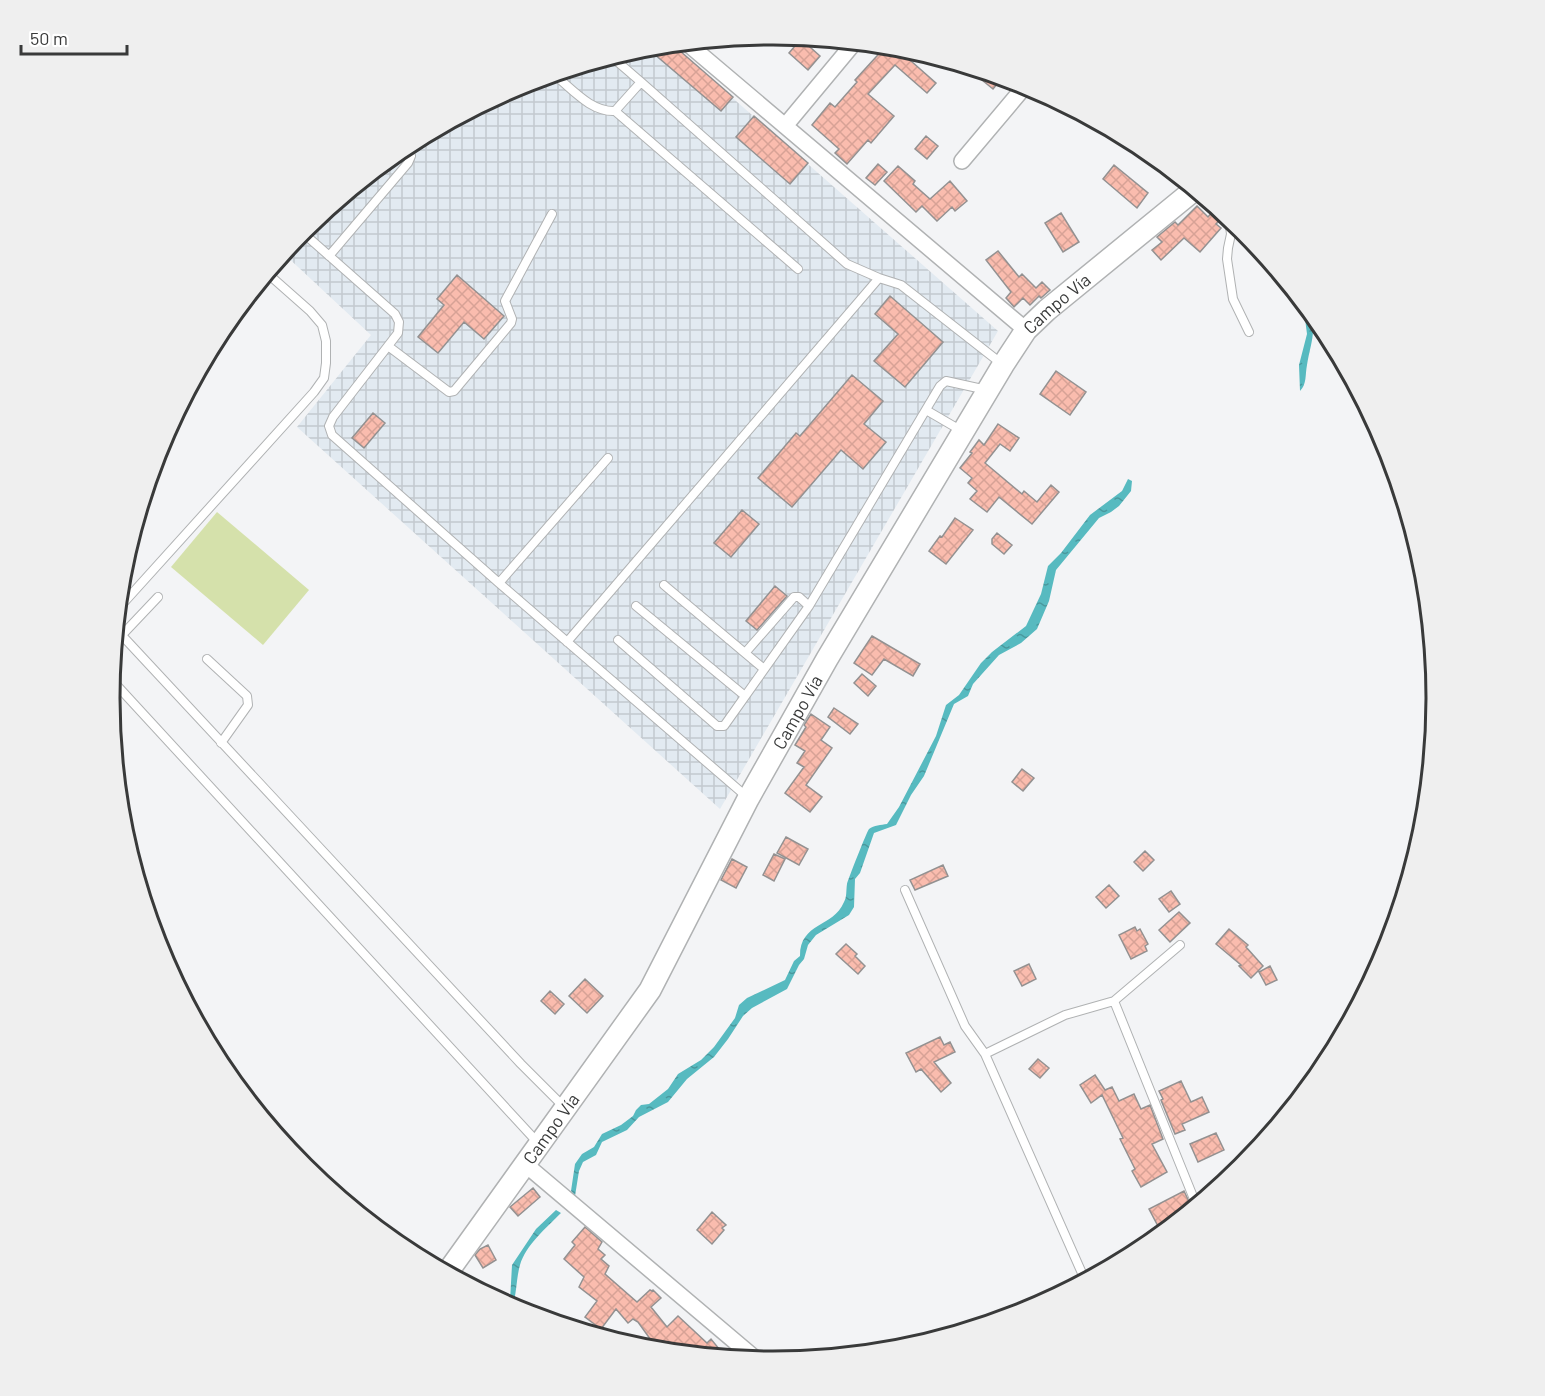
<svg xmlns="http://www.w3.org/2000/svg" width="1545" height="1396" viewBox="0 0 1545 1396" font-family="Barlow,sans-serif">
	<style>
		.industrial { fill: url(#industrial-grid) }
		.pitch { fill: #d5e1ab }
		.water { fill: url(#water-ripples) }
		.building { fill: url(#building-cross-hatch); stroke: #939191; stroke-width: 1.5 }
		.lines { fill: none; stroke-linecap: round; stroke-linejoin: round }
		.lane-casing { stroke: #b0b2b3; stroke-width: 10 }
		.street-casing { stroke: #b0b2b3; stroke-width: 18 }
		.secondary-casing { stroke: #b0b2b3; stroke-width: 24 }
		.lane { stroke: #fff; stroke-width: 8 }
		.street { stroke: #fff; stroke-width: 15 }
		.secondary { stroke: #fff; stroke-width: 21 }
		.labels { text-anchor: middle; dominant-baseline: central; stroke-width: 4.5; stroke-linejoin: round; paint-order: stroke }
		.street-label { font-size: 18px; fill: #393a3a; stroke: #fff }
		.rim { fill: none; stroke: #393a3a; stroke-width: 3 }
	</style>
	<defs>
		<pattern id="industrial-grid" width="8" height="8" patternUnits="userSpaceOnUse" patternTransform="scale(1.5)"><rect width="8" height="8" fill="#e2eaf1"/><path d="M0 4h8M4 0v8" fill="none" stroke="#c3c9cf"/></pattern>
		<pattern id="water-ripples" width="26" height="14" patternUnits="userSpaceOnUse" patternTransform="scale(1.5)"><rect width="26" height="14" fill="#57bac0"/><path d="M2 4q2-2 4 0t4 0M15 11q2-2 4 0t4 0" fill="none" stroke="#49989d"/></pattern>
		<pattern id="building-cross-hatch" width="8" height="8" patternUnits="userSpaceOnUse" patternTransform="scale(1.5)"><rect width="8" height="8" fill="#fabcae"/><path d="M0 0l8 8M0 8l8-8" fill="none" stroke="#d7a296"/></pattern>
	</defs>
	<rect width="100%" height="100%" fill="#f3f4f6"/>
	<path class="industrial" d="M671,44L998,331L720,809L297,427L371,335L283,253L304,229L404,146L519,85L643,47Z"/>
	<path class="pitch" d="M217,512L309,590L263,645L171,567Z"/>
	<path class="water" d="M1305,306C1320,325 1310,344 1307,365C1305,375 1307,384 1300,391L1299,365L1307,334L1304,311Z
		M1128,479L1132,481L1131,491L1119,506L1111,512L1099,518L1056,570L1049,601L1037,629L1021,643L999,655L973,684L968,696L954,704L924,776L911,795L896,825L874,833L860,873L855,879L854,907L849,915L816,935L808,945L804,959L799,965L787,989L752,1008L743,1016L728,1039L714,1057L687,1079L668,1102L639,1117L627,1130L602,1142L596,1155L583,1162L579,1171L575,1196L571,1191L575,1164L582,1154L594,1147L602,1134L621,1125L633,1116L636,1110L641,1105L649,1104L668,1089L678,1074L701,1060L714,1047L735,1018L739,1005L747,998L785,980L794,961L800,956C800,922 833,928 844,902C847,897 846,890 847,884C848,880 867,831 869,829C874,825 881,825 887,824L899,807L936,736L946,705L959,695L981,663L992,652L1026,626L1041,594L1048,566L1061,553L1090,515L1122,491Z
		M556,1210L561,1213C546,1228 526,1245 520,1265C516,1279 517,1294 512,1308L508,1305L510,1301L512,1265L536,1229Z"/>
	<path class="building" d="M801,39L820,56L808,70L789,53Z
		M672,44L733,97L721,111L646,47Z
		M886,46L895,47L936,83L927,93L895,65L868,94L894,116L871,143L868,140L847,164L835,153L839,149L812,125L830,103L835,107L857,82L855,80Z
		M966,67L994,75L1002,78L993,89Z
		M754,116L808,163L790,184L736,137Z
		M926,136L938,146L927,159L915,149Z
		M878,164L887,172L875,185L866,178Z
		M1114,165L1148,193L1137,208L1103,179Z
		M898,166L915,181L913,184L930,199L950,181L967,201L955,211L952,207L937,221L922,206L916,212L884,181Z
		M1197,206L1208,217L1213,211L1221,219L1216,224L1221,228L1200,252L1184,238L1161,260L1152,250L1162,242L1157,237L1175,222L1178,225Z
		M1061,213L1079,242L1063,252L1045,223Z
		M998,251L1019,277L1022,274L1036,288L1042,282L1050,290L1041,298L1039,296L1030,305L1023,298L1014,307L1006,298L1011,292L986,260Z
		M457,275L504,316L484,339L464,322L438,353L418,337L444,305L437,299Z
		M890,296L943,342L905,387L874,361L898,334L875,314Z
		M1056,371L1086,392L1070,415L1040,394Z
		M852,375L883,401L864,424L886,442L863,469L841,450L792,507L758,478L796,433L800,436Z
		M373,413L385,423L364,448L352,438Z
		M998,424L1019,438L1010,451L1000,444L985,463L1022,494L1024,491L1037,502L1051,485L1059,492L1032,524L999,497L987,512L970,499L977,491L968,483L972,478L960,468L972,453L970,452L979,440L984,445Z
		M742,510L759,524L731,557L714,543Z
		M955,518L973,530L946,564L929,551L940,536L942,537Z
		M997,533L1012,545L1004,554L992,544V539Z
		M775,586L787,596L757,630L746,621Z
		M872,636L920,664L913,676L884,659L872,675L854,663Z
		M862,674L876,686L868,696L854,683Z
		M834,708L858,724L850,734L828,717Z
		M811,714L830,727L821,740L832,748L806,785L822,797L810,812L785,793L804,767L797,763L805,751L795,745L806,727L804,725Z
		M1022,769L1034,778L1023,791L1012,782Z
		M786,837L808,849L799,865L777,853Z
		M1145,851L1154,860L1143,871L1134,862Z
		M774,854L785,859L774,881L763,875Z
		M732,859L747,867L736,888L721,880Z
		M943,865L948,876L915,890L910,880Z
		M1109,885L1119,896L1106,908L1096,897Z
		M1171,891L1180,904L1169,912L1159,899Z
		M1179,912L1190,923L1170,942L1159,930Z
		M1135,927L1137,931L1140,929L1148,944L1145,946L1147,951L1131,959L1119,935Z
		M1229,929L1248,945L1246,947L1263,966L1251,978L1239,966L1241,965L1216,944Z
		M846,944L857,954L855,956L865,966L858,974L836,954Z
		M1029,964L1036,979L1022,986L1014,971Z
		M1270,966L1277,980L1266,985L1259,972Z
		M585,979L603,996L587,1013L569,996Z
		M550,991L564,1004L555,1014L541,1001Z
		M940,1037L944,1045L950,1042L955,1052L934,1062L951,1083L941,1092L921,1069L916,1072L906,1053Z
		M1038,1059L1049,1068L1040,1078L1029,1069Z
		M1095,1075L1105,1090L1112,1087L1119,1101L1134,1094L1141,1109L1150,1105L1163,1139L1152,1144L1167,1172L1141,1187L1132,1171L1135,1169L1120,1139L1123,1138L1102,1095L1091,1103L1080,1085Z
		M1181,1081L1191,1102L1202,1097L1209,1112L1182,1124L1185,1130L1175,1134L1161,1100L1163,1099L1159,1091Z
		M1216,1133L1224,1150L1198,1162L1190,1144Z
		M533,1188L540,1197L518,1216L510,1207Z
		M1184,1191L1192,1208L1182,1216L1159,1228L1149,1209Z
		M712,1212L726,1225L722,1228L724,1230L712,1244L697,1230Z
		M585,1227L602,1242L598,1249L605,1255L601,1259L609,1266L605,1274L637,1302L650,1290L652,1291L653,1290L661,1298L651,1307L667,1327L678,1316L707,1343L711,1339L720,1350L717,1352L721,1356L658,1350L638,1322L633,1319L628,1323L616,1309L601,1329L585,1317L597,1301L579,1287L584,1277L564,1259L575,1245L572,1242Z
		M488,1245L496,1260L483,1268L475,1255L480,1249Z"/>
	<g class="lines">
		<g class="lane-casing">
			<path id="lane" d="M612,57L641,82
				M557,77C575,92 592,112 615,111
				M1229,219L1231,234L1228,248L1227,259L1233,299L1249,332
				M301,231L395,314L399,322L398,333L333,417L329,426L332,435L499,583L747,797
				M329,256L408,163L411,156L403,147
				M798,269L615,111L641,82L847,264L879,278L901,285L1002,364
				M388,346L449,392L454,391L511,323L512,319L505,301L552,214
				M926,410L962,431
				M499,583L608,458
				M664,585L764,669
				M636,606L745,696
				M118,609L314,392L324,378L326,363V341L322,325L310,311L267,273
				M116,629L521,1064L564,1107
				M122,635L158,597
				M618,640L717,726H724L809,606L940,386L946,381L987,390
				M567,642L879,278
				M745,653L794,597H799L809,606
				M207,659L247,696L248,705L221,743
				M111,679L539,1144
				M905,890L965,1026L985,1054L1085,1280
				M1114,1001L1196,1204
				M985,1054L1065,1015L1114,1001L1180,945"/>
		</g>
		<g class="street-casing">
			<path id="street" d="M687,43L1026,330
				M785,126L854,43
				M962,161L1026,85
				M525,1164L757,1360"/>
		</g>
		<g class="secondary-casing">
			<g id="secondary">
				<path id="s1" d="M447,1273L650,990L748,799L827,659L1003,365L1026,330L1047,310L1194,190"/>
			</g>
		</g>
		<use href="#lane" class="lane"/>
		<use href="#street" class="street"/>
		<use href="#secondary" class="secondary"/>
	</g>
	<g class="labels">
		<g class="street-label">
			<text stroke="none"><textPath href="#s1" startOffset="1149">Campo Vía</textPath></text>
			<text stroke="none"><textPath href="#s1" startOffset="663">Campo Vía</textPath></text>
			<text stroke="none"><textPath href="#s1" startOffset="178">Campo Vía</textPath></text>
		</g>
	</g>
	<path d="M0 0H1545V1396H0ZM120 698a653 653 0 1 1 1306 0a653 653 0 1 1-1306 0Z" fill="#efefef" fill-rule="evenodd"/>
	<path class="rim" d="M120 698a653 653 0 1 1 1306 0a653 653 0 1 1-1306 0Z"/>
	<path d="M21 45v9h106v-9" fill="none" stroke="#393a3a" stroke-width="3"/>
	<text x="30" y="45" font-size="18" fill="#393a3a" stroke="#ffffff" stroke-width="4.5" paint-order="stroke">50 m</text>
</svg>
